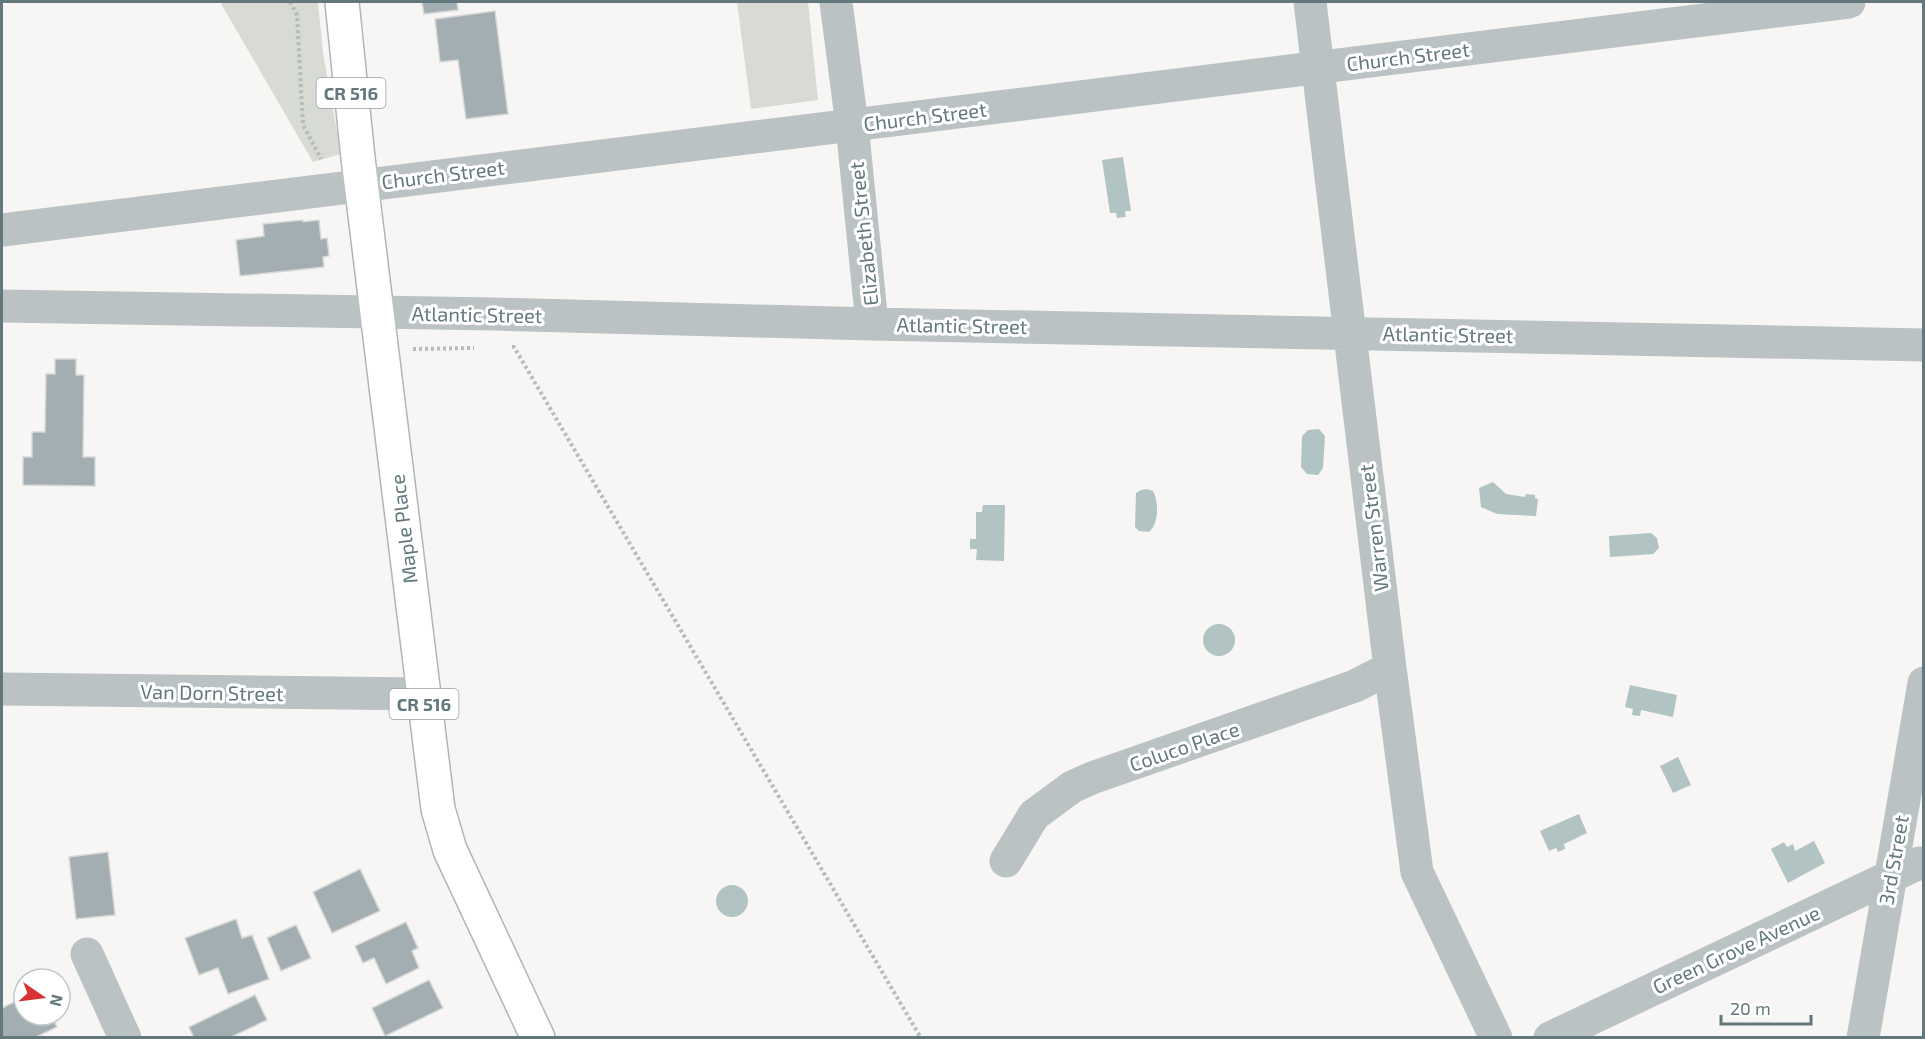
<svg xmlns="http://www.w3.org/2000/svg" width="1925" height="1039" viewBox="0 0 1925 1039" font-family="'Exo 2',sans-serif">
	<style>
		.green { fill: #d8dbd3 }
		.water { fill: #b2c3c3 }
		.building { fill: #a2aeb1; stroke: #d8d8d6; stroke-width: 1.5 }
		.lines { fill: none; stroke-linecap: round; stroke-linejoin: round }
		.major-casing { stroke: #afb6b8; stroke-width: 36 }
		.path { stroke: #b6bbbc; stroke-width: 4; stroke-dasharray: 3 3; stroke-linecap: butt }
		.minor { stroke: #bbc2c3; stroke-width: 33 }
		.major { stroke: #fff; stroke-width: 33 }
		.labels { text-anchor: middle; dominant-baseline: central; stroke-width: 6; stroke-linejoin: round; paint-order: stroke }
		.shield { fill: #fff; stroke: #92a0a4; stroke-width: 1.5 }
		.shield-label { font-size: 18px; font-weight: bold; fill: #63787d }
		.street-label { font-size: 20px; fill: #63787d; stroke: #fff }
	</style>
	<rect width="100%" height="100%" fill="#f7f6f4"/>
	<path class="green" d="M220,2H318L323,53L341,154L313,162Z
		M737,2H808L818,100L751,109Z"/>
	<path class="water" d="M1123,157L1131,211H1125L1126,217L1117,218L1116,213H1110L1102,160Z
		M1319,429L1325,436L1323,468L1318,475L1307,474L1301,467L1302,436L1308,430Z
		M1493,482L1506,494L1525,497L1526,494L1535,495V498L1538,499L1536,516L1497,514L1481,507L1479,488Z
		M1147,489L1153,491C1159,502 1159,524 1149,532L1139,531L1135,527L1136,493L1141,490Z
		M983,505H1005L1004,561L976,560L977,549H970V539H976V512H982Z
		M1651,533L1657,538L1659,548L1653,554L1610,557L1609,536Z
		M1203 640a16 16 0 1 1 32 0a16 16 0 1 1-32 0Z
		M1630,685L1677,695L1673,717L1641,710L1640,716L1632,715L1633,709L1625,707Z
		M1678,757L1691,785L1673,793L1660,766Z
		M1579,814L1587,833L1564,844L1565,849L1558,852L1556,848L1549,851L1540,831Z
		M1814,841L1825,863L1788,883L1771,849L1784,842L1787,847L1793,844L1795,851Z
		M716 901a16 16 0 1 1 32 0a16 16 0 1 1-32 0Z"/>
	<path class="building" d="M422,2H457L458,10L424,14Z
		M495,11L508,114L466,119L458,60L440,62L435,19Z
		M303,220V222L319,220L321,239L327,238L329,256L323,257L324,267L240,276L236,240L264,236L263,224Z
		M55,359H76V375H84L83,457H95V486L23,485V457H32V432H45L46,374H55Z
		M108,852L115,915L76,919L69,857Z
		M360,869L380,911L332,933L313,892Z
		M236,919L242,938L252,935L269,979L228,994L218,968L199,975L185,938Z
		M406,922L418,948L412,951L419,968L386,984L374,958L363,963L355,946Z
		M296,925L311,958L281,971L267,938Z
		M429,980L443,1008L385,1036L372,1008Z
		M255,995L267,1020L229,1038H194L189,1027Z
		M24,997V1015H51L57,1027L34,1038H2V1008Z"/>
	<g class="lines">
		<g class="major-casing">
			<path id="major" d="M342,2L358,158L438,809L450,850L538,1038"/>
		</g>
		<path class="path" d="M290,2L297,15L303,125L321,159
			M512,347H514L921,1038
			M413,349L474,348"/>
		<path class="minor" d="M836,2L852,125L872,324
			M1310,2L1390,668L1417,872L1496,1038
			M2,230L1849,2
			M2,306L494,314L872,324L1924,345
			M2,689L423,694
			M1006,861L1034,815L1072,787L1092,778L1355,686L1390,668
			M87,954L125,1038
			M1550,1038L1919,863L1924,864
			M1863,1038L1924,683"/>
		<use href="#major" class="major"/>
	</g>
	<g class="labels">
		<g class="shield">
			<rect x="316.5" y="78" width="69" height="30" rx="4.5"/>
			<rect x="389.5" y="689" width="69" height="30" rx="4.5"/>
		</g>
		<g class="shield-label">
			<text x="351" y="93">CR 516</text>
			<text x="424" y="704">CR 516</text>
		</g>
		<g class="street-label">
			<text transform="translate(1408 56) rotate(-7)">Church Street</text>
			<text transform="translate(925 116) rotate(-7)">Church Street</text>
			<text transform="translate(443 174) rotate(-7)">Church Street</text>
			<text transform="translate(863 234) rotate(-96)">Elizabeth Street</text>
			<text transform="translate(477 314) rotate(1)">Atlantic Street</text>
			<text transform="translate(962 325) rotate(1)">Atlantic Street</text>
			<text transform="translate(1448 334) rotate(1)">Atlantic Street</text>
			<text transform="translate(1373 528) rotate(-97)">Warren Street</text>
			<text transform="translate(403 529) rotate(-97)">Maple Place</text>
			<text transform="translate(212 692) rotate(1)">Van Dorn Street</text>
			<text transform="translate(1184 746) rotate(-19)">Coluco Place</text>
			<text transform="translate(1893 860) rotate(-80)">3rd Street</text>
			<text transform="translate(1736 949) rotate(-25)">Green Grove Avenue</text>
		</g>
	</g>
	<rect width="1925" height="1039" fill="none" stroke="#63787d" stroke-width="6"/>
	<g transform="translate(42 997) rotate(104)"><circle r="28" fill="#ffffff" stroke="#c1c9cb" stroke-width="1.5"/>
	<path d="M0-4.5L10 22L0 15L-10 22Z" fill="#d83234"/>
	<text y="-9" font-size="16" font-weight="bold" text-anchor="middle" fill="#63787d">N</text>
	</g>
	<path d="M1721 1015v9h90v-9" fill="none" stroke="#63787d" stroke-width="3"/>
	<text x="1730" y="1015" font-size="18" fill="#63787d" stroke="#ffffff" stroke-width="4.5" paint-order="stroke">20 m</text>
</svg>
